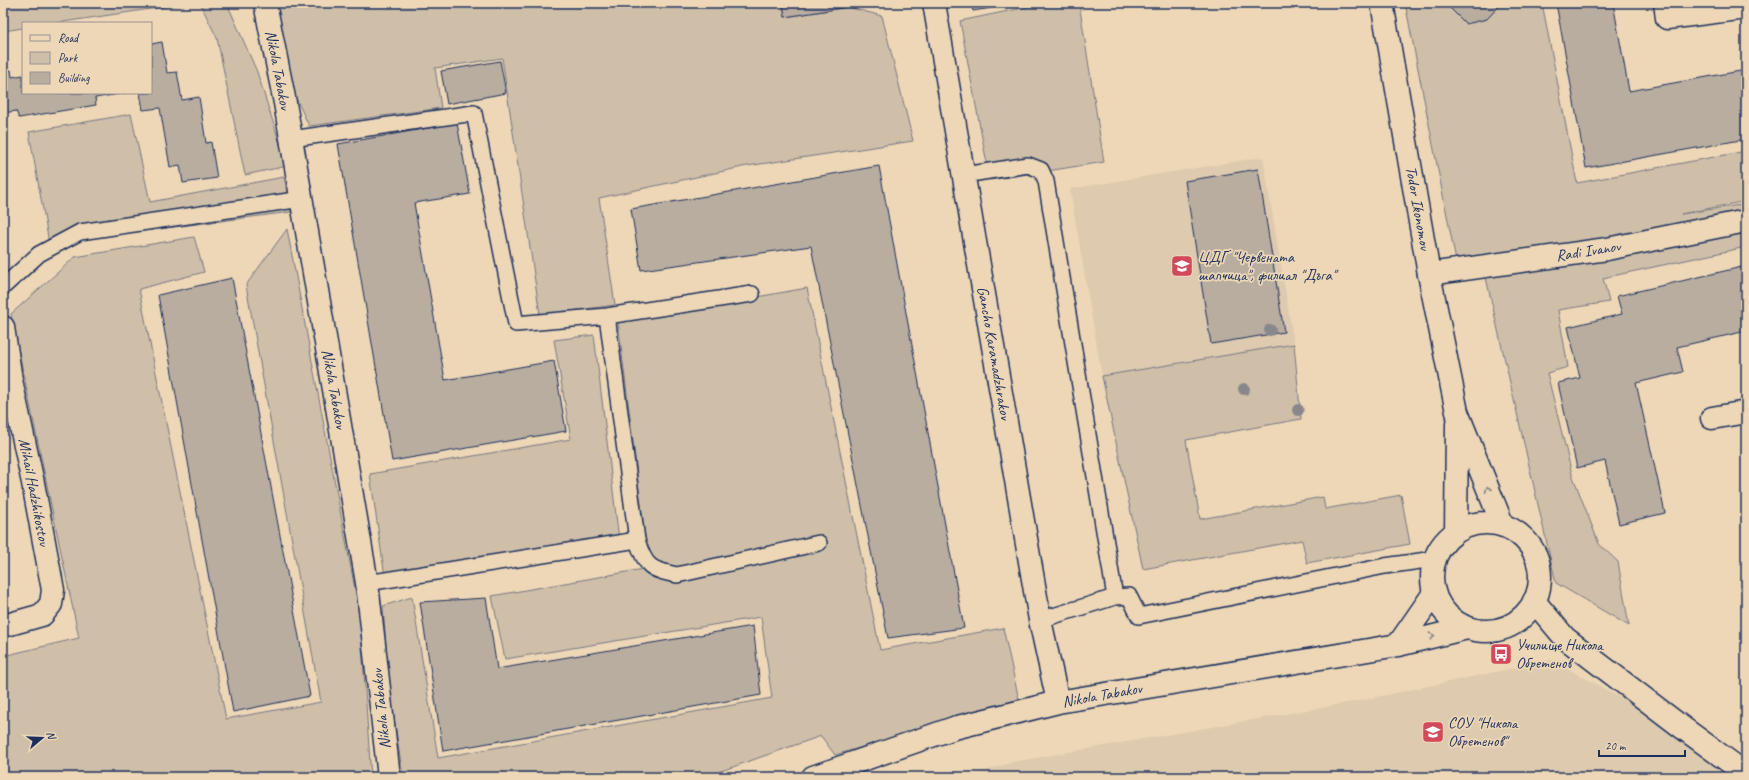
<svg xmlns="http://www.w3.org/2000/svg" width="1749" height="780" viewBox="0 0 1749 780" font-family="Caveat,sans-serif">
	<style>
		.built { fill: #ddcaaf }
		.green { fill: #cfbfa9; stroke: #757784 }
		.building { fill: #b9ada0; stroke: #1b2f5e }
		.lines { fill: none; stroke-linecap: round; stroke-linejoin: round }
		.service-casing { stroke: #1b2f5e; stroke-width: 18 }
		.minor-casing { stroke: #1b2f5e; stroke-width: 25 }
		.tertiary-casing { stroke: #1b2f5e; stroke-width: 25 }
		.service { stroke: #edd7b6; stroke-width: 15 }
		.minor { stroke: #edd7b6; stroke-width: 22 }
		.tertiary { stroke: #edd7b6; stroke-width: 22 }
		.tree { fill: #88878c }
		.oneway { stroke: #84838a }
		.labels { text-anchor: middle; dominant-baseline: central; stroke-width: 3.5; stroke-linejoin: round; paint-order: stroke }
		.street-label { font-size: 16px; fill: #1b2f5e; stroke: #edd7b6 }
		.poi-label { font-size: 16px; fill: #1b2f5e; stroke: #edd7b6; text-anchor: start }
	</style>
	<rect width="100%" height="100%" fill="#edd7b6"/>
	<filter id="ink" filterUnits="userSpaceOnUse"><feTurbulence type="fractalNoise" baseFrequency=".025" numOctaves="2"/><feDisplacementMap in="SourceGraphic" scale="8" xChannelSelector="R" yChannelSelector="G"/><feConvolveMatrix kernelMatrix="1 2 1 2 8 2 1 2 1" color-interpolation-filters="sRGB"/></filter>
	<g filter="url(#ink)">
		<path class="built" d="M1263,157L1294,344L1102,376L1070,189Z
			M1552,660L1746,767V777H966L1013,762L1353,702Z"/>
		<path class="green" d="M3,3H191L56,23H23V28L3,31Z
			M200,3H227L257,72L287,166L245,175L217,38Z
			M255,3H344L345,4L353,3H783L785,17L848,7L882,16L913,141L747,166L599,198L615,305L540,315L502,58L435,68L441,108L309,126L282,68Z
			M1047,3H1079L1104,162L990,180L960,21Z
			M1405,3H1542L1577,183L1746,151V201L1681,214L1746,204V247L1603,278L1609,302L1558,310L1568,367L1547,373L1572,474L1599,544L1618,562L1629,626L1556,583L1481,256L1456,261Z
			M131,114L150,202L284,177L291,212L49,243L29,132Z
			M287,229L360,616L371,777H3V656L79,638L11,314L75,257L194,237L204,272L139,289L226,719L321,702L246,285Z
			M807,288L880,650L1003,628L1019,700L835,755L821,736L704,777H403L389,684L383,606L412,597L438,758L772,698L761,617L505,659L492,596L649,568L618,322Z
			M594,335L619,540L385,577L370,474L571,439L554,340Z
			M1294,344L1301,419L1186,440L1200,519L1323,497L1325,509L1401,495L1410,544L1307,563L1302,540L1143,569L1102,376Z"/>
		<path class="building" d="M783,3H848V7L785,17Z
			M971,3H1022L973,11Z
			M1449,3H1498L1499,6L1487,19L1466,24L1450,8Z
			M1556,3H1613L1629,91L1746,70V139L1586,168Z
			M162,42L167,73L177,72L182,100L199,97L206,143L211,142L217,178L183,183L180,165L170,167L160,108L143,110L140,93H151V44Z
			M500,61L506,93L447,104L441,71Z
			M11,70L12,77L23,75V93H125L95,98L96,105L19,118L16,111L3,113V72Z
			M457,123L470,194L414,203L445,380L554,361L566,431L392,461L338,144Z
			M879,166L964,628L888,638L811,246L641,270L631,209Z
			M1258,169L1284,332L1211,344L1185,181Z
			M1746,266V331L1677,347L1683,372L1636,383L1665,513L1619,524L1605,461L1577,468L1558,383L1580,378L1568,327L1622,314L1617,296Z
			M232,278L310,696L233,712L158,295Z
			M486,598L497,669L753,626L761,695L443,751L420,602Z"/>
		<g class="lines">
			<g class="service-casing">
				<path id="service" d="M291,139L474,113L516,324L607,316L752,294
					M964,175L1028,165L1041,170L1046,181L1115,597L1040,620
					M3,287L39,254L80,232L302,199
					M607,316L637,540C645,567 651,570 677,575L819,543
					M367,583L637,540
					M1115,597L1129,596L1139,616L1385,566L1434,559"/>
			</g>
			<g class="minor-casing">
				<path id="minor" d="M265,3L285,103L367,583L389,777
					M934,3L1040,620L1058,702
					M1665,3L1667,18L1746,8
					M1429,274L1607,249L1746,221
					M3,327L11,380L33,483L53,590L51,604L42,615L3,626
					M1712,418L1746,412
					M1534,601L1565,638L1679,725L1746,774
					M1398,645L1434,593
					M813,777L954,728L1058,702L1398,645L1467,628"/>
			</g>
			<g class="tertiary-casing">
				<path id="tertiary" d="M1382,3L1429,274L1457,412L1503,526
					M1432 577a54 54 0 1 1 108 0a54 54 0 1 1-108 0Z
					M1456,532L1457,423"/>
			</g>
			<use href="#service" class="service"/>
			<use href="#minor" class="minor"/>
			<use href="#tertiary" class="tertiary"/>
		</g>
		<g class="tree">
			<circle cx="1270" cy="330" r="6"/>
			<circle cx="1244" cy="389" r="6"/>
			<circle cx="1298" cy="410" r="6"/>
		</g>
		<defs><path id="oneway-chevron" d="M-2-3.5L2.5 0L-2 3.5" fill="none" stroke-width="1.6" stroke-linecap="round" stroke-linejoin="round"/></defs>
		<g class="oneway">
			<use href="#oneway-chevron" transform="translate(1488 489) rotate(-112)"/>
			<use href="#oneway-chevron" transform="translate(1432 636) rotate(-14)"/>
		</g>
	</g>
	<defs>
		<g id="school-square" transform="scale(1.15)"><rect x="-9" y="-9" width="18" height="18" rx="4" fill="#d1495b" stroke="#edd7b6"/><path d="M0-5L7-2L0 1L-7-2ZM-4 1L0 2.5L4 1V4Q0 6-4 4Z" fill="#fff"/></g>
		<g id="bus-square" transform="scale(1.15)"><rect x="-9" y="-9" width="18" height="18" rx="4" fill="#d1495b" stroke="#edd7b6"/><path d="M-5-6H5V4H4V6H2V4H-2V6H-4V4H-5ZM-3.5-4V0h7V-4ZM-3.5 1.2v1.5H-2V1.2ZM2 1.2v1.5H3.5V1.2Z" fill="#fff"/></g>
	</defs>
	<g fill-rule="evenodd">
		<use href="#school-square" x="1182" y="266"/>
		<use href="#bus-square" x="1501" y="654"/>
		<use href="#school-square" x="1433" y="732"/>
	</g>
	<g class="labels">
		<g class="street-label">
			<text transform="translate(278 70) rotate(79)">Nikola Tabakov</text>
			<text transform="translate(1418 208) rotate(80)">Todor Ikonomov</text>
			<text transform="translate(1588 251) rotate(-9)">Radi Ivanov</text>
			<text transform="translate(994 353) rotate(80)">Gancho Karamadzhrakov</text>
			<text transform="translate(334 389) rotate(80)">Nikola Tabakov</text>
			<text transform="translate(34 492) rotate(79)">Mihail Hadzhikostov</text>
			<text transform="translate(1102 695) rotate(-10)">Nikola Tabakov</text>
			<text transform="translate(381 709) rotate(-96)">Nikola Tabakov</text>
		</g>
		<g class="poi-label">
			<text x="1198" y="257">ЦДГ "Червената<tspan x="1198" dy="18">шапчица", филиал "Дъга"</tspan></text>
			<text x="1516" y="645">Училище Никола<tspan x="1516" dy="18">Обретенов</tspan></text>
			<text x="1448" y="723">СОУ "Никола<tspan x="1448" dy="18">Обретенов"</tspan></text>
		</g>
	</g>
	<rect width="1749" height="780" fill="none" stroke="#edd7b6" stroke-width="16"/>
	<rect x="8" y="8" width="1733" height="764" fill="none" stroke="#1b2f5e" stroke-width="1.5" filter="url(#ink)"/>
	<rect x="22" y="22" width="130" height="72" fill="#edd7b6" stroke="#999493"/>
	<rect x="30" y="35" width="20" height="6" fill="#edd7b6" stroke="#999493"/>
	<text x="58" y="42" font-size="12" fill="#1b2f5e">Road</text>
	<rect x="30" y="52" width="20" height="12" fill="#cfbfa9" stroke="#999493"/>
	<text x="58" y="62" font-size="12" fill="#1b2f5e">Park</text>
	<rect x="30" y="72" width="20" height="12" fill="#b9ada0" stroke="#999493"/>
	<text x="58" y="82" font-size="12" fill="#1b2f5e">Building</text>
	<g transform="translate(42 738) rotate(71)" stroke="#edd7b6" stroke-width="3" paint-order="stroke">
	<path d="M0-3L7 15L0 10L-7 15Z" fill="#1b2f5e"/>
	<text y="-6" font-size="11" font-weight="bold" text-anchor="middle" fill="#1b2f5e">N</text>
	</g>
	<path d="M1599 750v6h86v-6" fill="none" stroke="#1b2f5e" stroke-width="2"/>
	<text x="1605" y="750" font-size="12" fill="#1b2f5e" stroke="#edd7b6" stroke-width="3" paint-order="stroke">20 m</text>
</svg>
